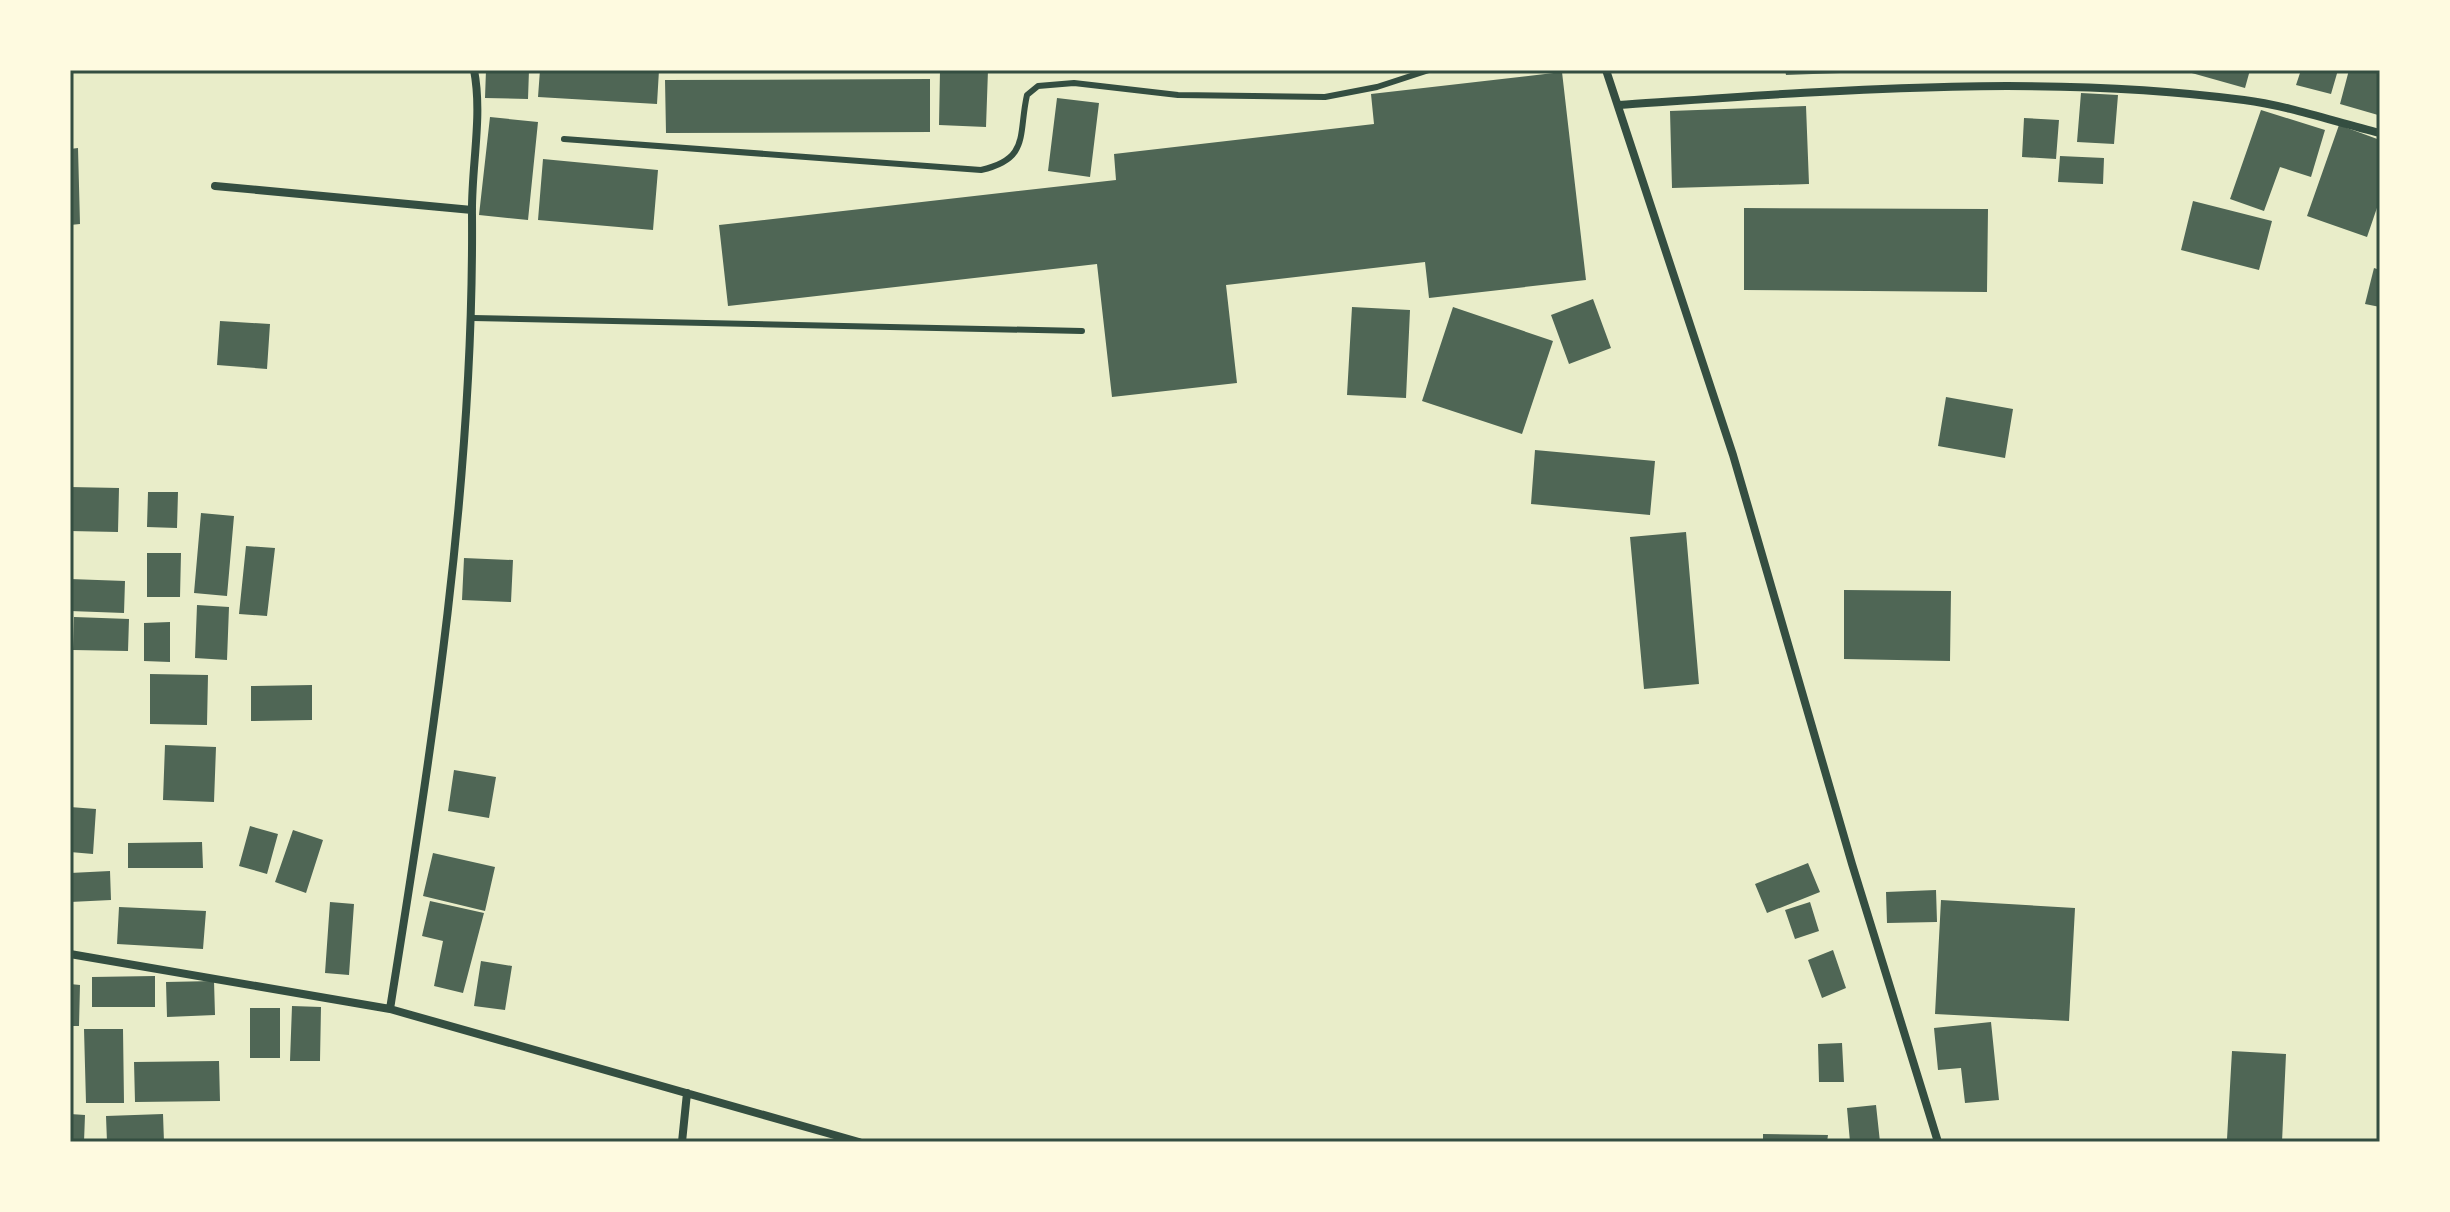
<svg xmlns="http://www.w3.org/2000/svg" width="2450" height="1212" viewBox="0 0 2450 1212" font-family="Cabin,sans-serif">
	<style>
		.building { fill: #4f6655 }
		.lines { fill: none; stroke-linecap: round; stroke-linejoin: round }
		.service { stroke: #344e41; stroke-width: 6 }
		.minor { stroke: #344e41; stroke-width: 8 }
		.neatline { fill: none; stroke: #344e41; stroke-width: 3 }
	</style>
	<rect width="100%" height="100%" fill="#e9edc9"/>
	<path class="building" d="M486,70H529L528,99L485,98Z
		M540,70H659L657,104L538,97Z
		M940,70H988L986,127L939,125Z
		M1785,70H1840V73L1786,75Z
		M2181,70H2250L2245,88Z
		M2301,70H2338L2331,94L2296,85Z
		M2349,70H2380L2378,115L2340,104Z
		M1562,72L1586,280L1429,298L1425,262L1226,285L1237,383L1112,397L1097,264L728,306L719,225L1116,180L1114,154L1374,124L1371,94Z
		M930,79V132L666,133L665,80Z
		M2081,93L2118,95L2114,144L2077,142Z
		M1057,98L1099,103L1090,177L1048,171Z
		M1806,106L1809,184L1672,188L1670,111Z
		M2261,110L2325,130L2311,177L2280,167L2264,211L2230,199Z
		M490,117L538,122L528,220L479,215Z
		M2024,118L2059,120L2056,159L2022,157Z
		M2339,125L2380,140V199L2367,237L2307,216Z
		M78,148L80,224L70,225V149Z
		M2060,156L2104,158L2103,184L2058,182Z
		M543,159L658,170L653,230L538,220Z
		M2193,201L2272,221L2259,270L2181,250Z
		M1744,208L1988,209L1987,292L1744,290Z
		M2374,268L2380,270V307L2365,304Z
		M1593,299L1611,348L1569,364L1551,315Z
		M1352,307L1410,310L1406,398L1347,395Z
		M1453,307L1553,341L1522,434L1422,401Z
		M220,321L270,324L267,369L217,365Z
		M1946,397L2013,409L2005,458L1938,446Z
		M1535,450L1655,461L1650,515L1531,504Z
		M70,487L119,488L118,532L70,531Z
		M148,492H178L177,528L147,527Z
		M201,513L234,516L227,596L194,593Z
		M1686,532L1699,684L1644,689L1630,537Z
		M246,546L275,548L267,616L239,614Z
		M147,553H181L180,597H147Z
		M464,558L513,560L511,602L462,600Z
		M70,579L125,581L124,613L70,611Z
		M1844,590L1951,591L1950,661L1844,659Z
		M197,605L229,607L227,660L195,658Z
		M74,617L129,619L128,651L73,650Z
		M170,622V662L144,661V623Z
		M150,674L208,675L207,725L150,724Z
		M312,685V720L251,721V686Z
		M165,745L216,747L214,802L163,800Z
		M454,770L496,777L489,818L448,811Z
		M70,807L96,809L93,854L70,852Z
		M250,826L278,834L267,874L239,866Z
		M293,830L323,840L306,893L275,882Z
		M202,842L203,868H128V843Z
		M433,853L495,867L485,911L423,896Z
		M1808,863L1820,892L1767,913L1755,884Z
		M110,871L111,900L70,902V873Z
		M1936,890L1937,922L1887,923L1886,892Z
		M1941,900L2075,908L2069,1021L1935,1014Z
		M430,901L484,913L463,993L434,986L443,941L422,936Z
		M330,902L354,904L349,975L325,973Z
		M1810,902L1819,931L1795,939L1785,910Z
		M119,907L206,911L203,949L117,944Z
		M1833,950L1846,988L1822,998L1808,960Z
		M481,961L512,966L505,1010L474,1006Z
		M155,976V1007H92V977Z
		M214,981L215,1015L167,1017L166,982Z
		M70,984L80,985L79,1026H70Z
		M292,1006L321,1007L320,1061H290Z
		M250,1008H280V1058H250Z
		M1991,1022L1999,1100L1965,1103L1961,1068L1938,1070L1934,1028Z
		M84,1029H123L124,1103H86Z
		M1842,1043L1844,1082H1819L1818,1044Z
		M2232,1051L2286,1054L2282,1142L2227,1139Z
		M219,1061L220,1101L135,1102L134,1062Z
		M1876,1105L1880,1142H1850L1847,1108Z
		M70,1114L85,1115L84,1142H70Z
		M163,1114L164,1142H107L106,1116Z
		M1763,1134L1828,1135L1827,1142H1763Z"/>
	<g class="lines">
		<path class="service" d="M564,139L981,170C1030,159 1018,135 1027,95L1038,86L1074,83L1178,95L1325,97L1377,87L1429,70
			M473,318L1082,331"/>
		<path class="minor" d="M1606,70L1733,455L1852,864L1938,1142
			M1619,105C1823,91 2041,73 2244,100C2290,106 2335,122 2380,133
			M215,186L472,210
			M70,954L390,1009L859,1142
			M390,1009C432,746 474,482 472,215C471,168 483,116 474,70
			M682,1142L687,1093"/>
	</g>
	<rect width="2450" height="1212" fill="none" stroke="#fefae0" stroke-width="144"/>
	<rect x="72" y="72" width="2306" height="1068" class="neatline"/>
</svg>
